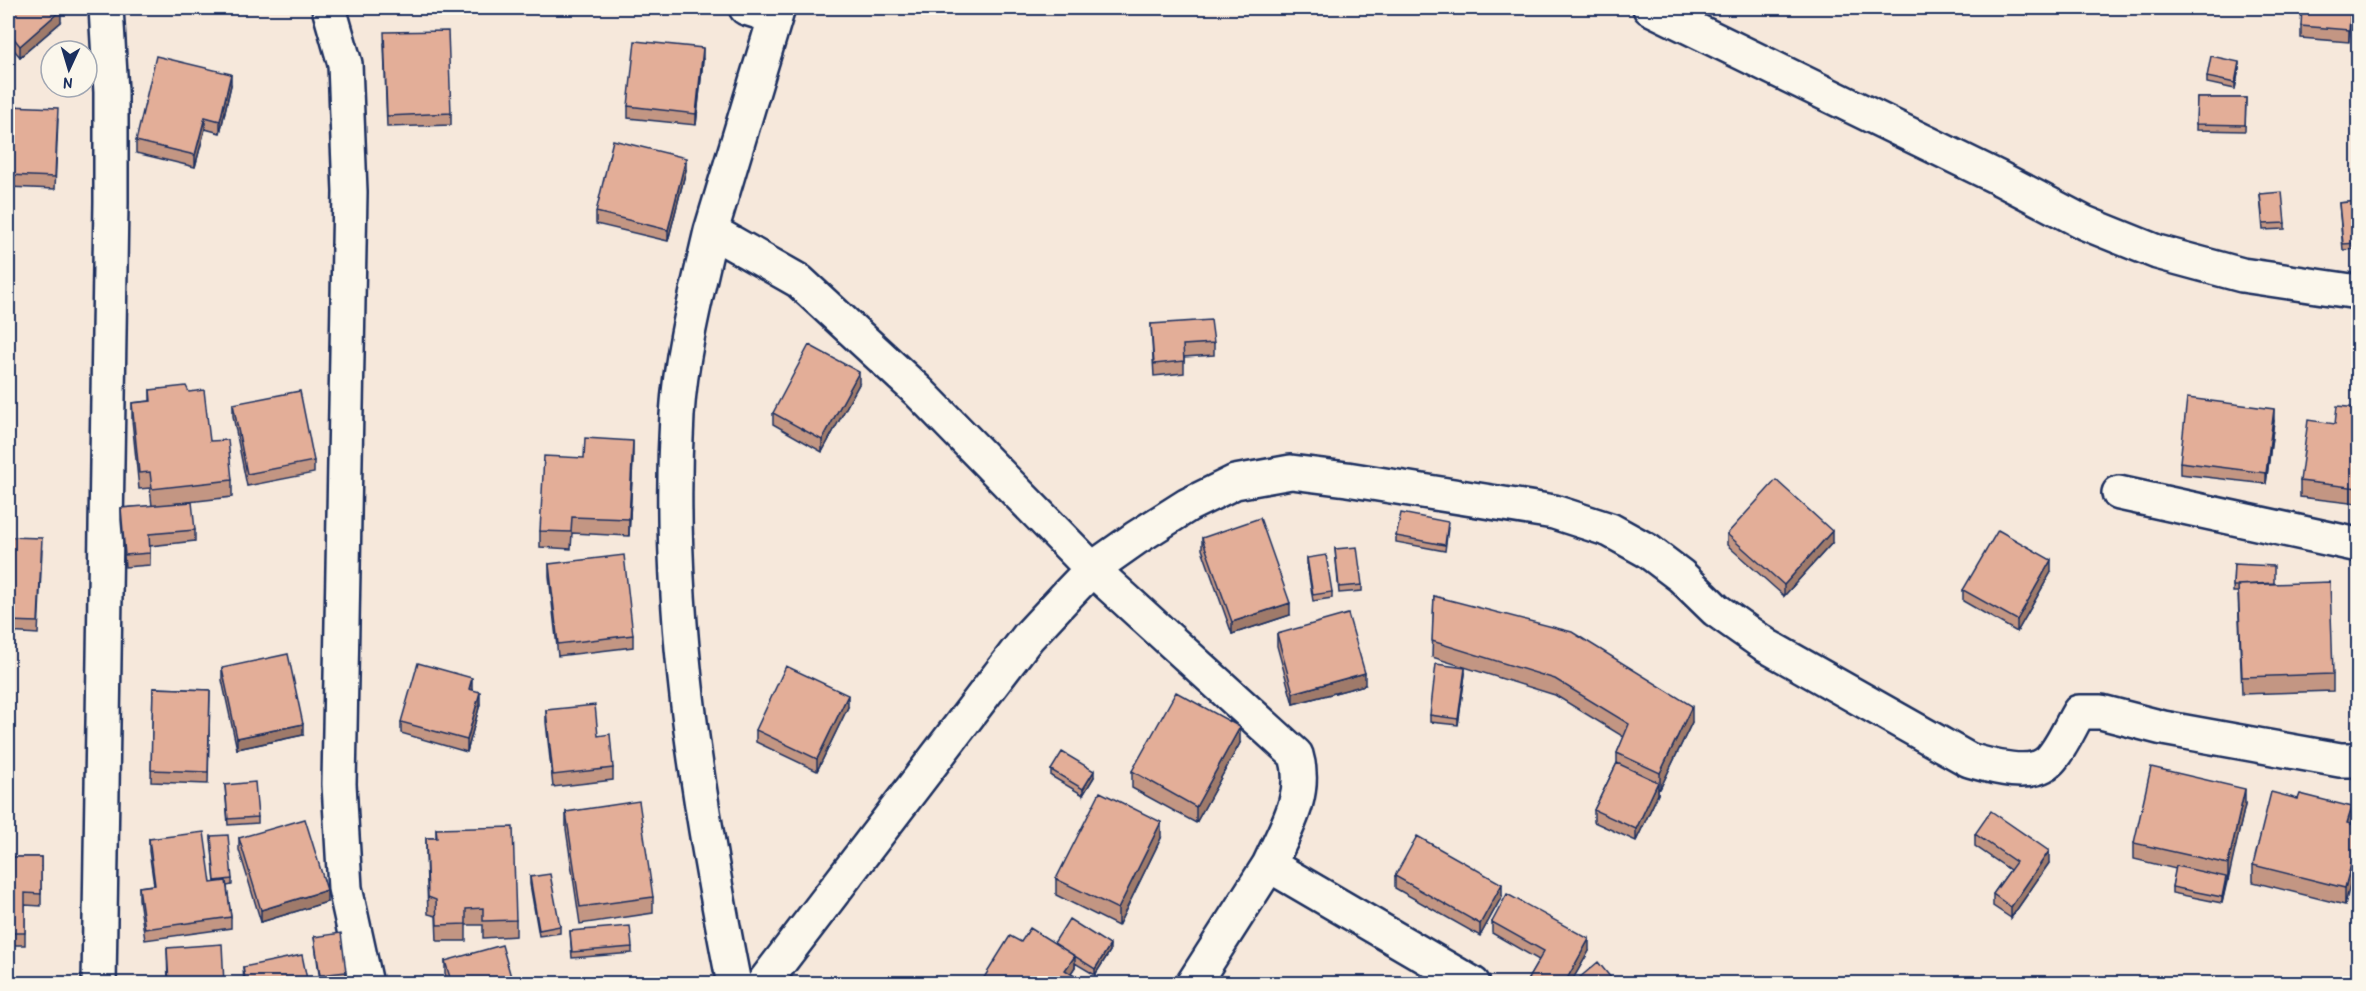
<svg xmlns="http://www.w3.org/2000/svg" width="2366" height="991" viewBox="0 0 2366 991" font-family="'Patrick Hand',sans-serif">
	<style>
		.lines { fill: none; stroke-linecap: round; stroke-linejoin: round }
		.minor-casing { stroke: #1b2f5e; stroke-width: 38 }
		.minor { stroke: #fbf7ec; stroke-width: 33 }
		.wall { fill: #c39683; stroke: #1b2f5e; stroke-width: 1.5 }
		.shaded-wall { fill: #9f7a6a; stroke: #1b2f5e; stroke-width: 1.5 }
		.building { fill: #e3ae98; stroke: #1b2f5e; stroke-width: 1.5 }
	</style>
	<rect width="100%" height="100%" fill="#f6e8db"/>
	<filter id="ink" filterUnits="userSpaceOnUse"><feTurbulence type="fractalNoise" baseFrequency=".0167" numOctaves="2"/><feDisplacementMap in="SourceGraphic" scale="12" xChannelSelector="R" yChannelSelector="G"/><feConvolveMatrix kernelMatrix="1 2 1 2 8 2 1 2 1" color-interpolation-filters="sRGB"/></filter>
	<g filter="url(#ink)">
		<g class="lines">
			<g class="minor-casing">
				<path id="minor" d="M329,8L345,64L350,192L339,784L345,888L366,984
					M746,8L775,17
					M778,8L711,231L799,281L918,391L1092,569L1296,755C1308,795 1285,830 1269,865
					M1650,8L1997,177L2085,223L2157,252L2242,275L2358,292
					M711,231C697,292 681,353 677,415C666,607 697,796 734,984
					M2119,493L2358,545
					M99,984L111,202V92L106,8
					M763,984L1028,637L1068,594L1092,569L1136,538L1188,505L1235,482L1291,472L1347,479L1554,512L1610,530L1648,551L1681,576L1716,610L1767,646L1969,760C1990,766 2032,779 2050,760C2062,747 2070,727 2079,712H2101L2163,728L2340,760H2358
					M1193,984L1269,865L1473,984"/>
			</g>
			<use href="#minor" class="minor"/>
		</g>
		<path class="wall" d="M8,8L61,22L20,57L8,43Z
			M2352,8L2349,42L2301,38V26Z
			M384,44L451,113V125L387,127Z
			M703,60L696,125L628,118V106Z
			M2239,68L2235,89L2207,83V77Z
			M231,85L220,133L205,129L195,167L136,153V141Z
			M2197,98H2246L2245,131L2196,130Z
			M8,106L58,119L55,189L8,187Z
			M686,170L668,241L596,224V212Z
			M2260,194L2285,223V229L2263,230Z
			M2358,201V249L2343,250L2339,203Z
			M1151,324L1214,343V355L1184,357V373L1154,376Z
			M859,384L822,452L773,424V413Z
			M150,390L210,441L232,480V497L170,504L195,530V541L150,546V565L125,567L121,520V508L152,506L150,488L139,489L132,420V403L150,401Z
			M233,404L314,461V473L247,486L233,416Z
			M2358,408V504L2300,497V481L2335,424Z
			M2274,421L2266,484L2180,474V462Z
			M584,458H633L629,536L572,533L571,549L540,547V531Z
			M1448,528L1445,551L1396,542V536Z
			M1727,534L1832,543L1784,596L1727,545Z
			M8,537L42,550L38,634L8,632Z
			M1202,538L1290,615L1232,634L1202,549Z
			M1335,549L1362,585V591L1339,593Z
			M1307,558L1332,592V598L1313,601L1307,564Z
			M549,564L633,635V647L558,656L549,576Z
			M2234,564L2274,583L2333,674V691L2242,694L2238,592H2233Z
			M2051,572L2017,632L1963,601V590Z
			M1434,596L1692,722L1660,789L1658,788V794L1636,841L1594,822V810L1617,763V753L1624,737L1555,695L1432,657Z
			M1277,634L1365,685L1293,704L1277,646Z
			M222,668L303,735L237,749L222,680Z
			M1465,674L1458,725L1430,722V715Z
			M153,688L210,690L208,784L151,782Z
			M472,690L480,704L467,752L401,733V722Z
			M848,707L817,771L756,742V730Z
			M546,710L598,736L613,768V780L553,787L546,722Z
			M1240,743L1196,823L1132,788V771Z
			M1051,770L1094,777L1083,795L1051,776Z
			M225,785L258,817V823L228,825Z
			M2298,799L2352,807L2345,905L2253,882V865Z
			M2245,805L2222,903L2172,893V887L2176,869L2134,859V843Z
			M566,812L653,897V913L580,924L566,829Z
			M436,829L516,920V936L483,938V925H466V941H437L436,916L428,914L426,855V838H436Z
			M1975,834L2049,863L2011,918L1993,906V894L2010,870L1975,846Z
			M211,836L232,879V885L227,886L231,917V928L145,940L139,899V887L154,885L149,851V839L211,883H215Z
			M239,838L327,902L261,922L239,850Z
			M1161,838L1118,926L1056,895V879Z
			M8,857H41V906L25,905V945H8Z
			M1395,876L1502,896L1480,936L1395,888Z
			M530,877L560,926V933L539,936L530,884Z
			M1492,922L1589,951L1570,984H1528V979L1539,960L1492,933Z
			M570,931L632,947V953L572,958Z
			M314,937L346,972V978L320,981Z
			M1021,942L1054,943L1110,951L1095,975L1075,963V967L1071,973L1079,984Z
			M167,948L224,984H168Z
			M445,961L513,984H448L445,973Z
			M243,967L308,984H244Z"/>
		<path class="shaded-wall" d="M2351,8H2352L2349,42V30Z
			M61,10V22L20,57V46Z
			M703,48V60L696,125V114Z
			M2239,62V68L2235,89V83Z
			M231,74V85L220,133V121Z
			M205,117V129L195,167V155Z
			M686,158V170L668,241V230Z
			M859,372V384L822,452V440Z
			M2274,409V421L2266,484V473Z
			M633,441V458L629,536V519Z
			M1832,531V543L1784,596V585Z
			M2051,560V572L2017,632V620Z
			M1290,603V615L1232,634V622Z
			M1465,668V674L1458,725V719Z
			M1365,673V685L1293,704V693Z
			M472,678V690L469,701V689Z
			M480,692V704L467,752V740Z
			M848,695V707L817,771V759Z
			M1692,706V722L1660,789V773Z
			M303,724V735L237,749V738Z
			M1240,727V743L1196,823V807Z
			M1094,771V777L1083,795V789Z
			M1658,782V794L1636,841V829Z
			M2245,789V805L2228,881V864Z
			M2352,807V823L2347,840V823Z
			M1161,822V838L1118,926V909Z
			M2358,837V853L2345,905V888Z
			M2049,851V863L2011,918V907Z
			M2226,877V883L2222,903V897Z
			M1502,884V896L1480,936V924Z
			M327,890V902L261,922V910Z
			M1589,939V951L1570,984H1564Z
			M1110,945V951L1095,975V969Z
			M1075,956V967L1065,982V970Z"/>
		<path class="building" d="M8,8H59L61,10L20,46L8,31Z
			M2302,8H2351L2349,30L2301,26Z
			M448,31L451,113L387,116L384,32Z
			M635,41L703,48L696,114L628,106Z
			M156,56L231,74L220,121L205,117L195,155L136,141Z
			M2211,56L2239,62L2235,83L2207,77Z
			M2197,98H2246L2245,125L2196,124Z
			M8,106L58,108L55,177L8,175Z
			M613,140L686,158L668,230L596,212Z
			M2282,192L2285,223L2263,224L2260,194Z
			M2358,201V243L2343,244L2339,203Z
			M1211,320L1214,343L1183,345L1184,361L1154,364L1151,324Z
			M809,345L859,372L822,440L773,413Z
			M186,386L189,392L204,390L210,441L228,440L232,480L152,489L150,472L139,473L132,403L151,401L150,390Z
			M300,391L314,461L247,474L233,404Z
			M2187,398L2274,409L2266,473L2180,462Z
			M2337,406L2358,408V488L2300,481L2308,420L2335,424Z
			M585,438L633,441L629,519L572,517L571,532L540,531L544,456L584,458Z
			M1776,480L1832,531L1784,585L1727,534Z
			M192,502L195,530L149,534L150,553L125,555L121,508Z
			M1401,513L1448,522L1445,545L1396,536Z
			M1260,518L1290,603L1232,622L1202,538Z
			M1998,530L2051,560L2017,620L1963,590Z
			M8,537L42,538L38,622L8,621Z
			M1357,547L1362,585L1339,587L1335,549Z
			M624,555L633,635L558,644L549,564Z
			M1326,555L1332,592L1313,595L1307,558Z
			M2234,564L2274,566V583L2238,585L2239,586H2233Z
			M2330,582L2333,674L2242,677L2238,585Z
			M1434,596L1572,632L1692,706L1660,773L1617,753L1629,724L1555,679L1432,641Z
			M1348,614L1365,673L1293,693L1277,634Z
			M288,654L303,724L237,738L222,668Z
			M418,663L472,678L469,689L480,692L467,740L401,722Z
			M1436,664L1465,668L1458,719L1430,715Z
			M786,666L848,695L817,759L756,730Z
			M153,688L210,690L208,772L151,770Z
			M1176,692L1240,727L1196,807L1132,771Z
			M595,705L598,736L610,734L613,768L553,775L546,710Z
			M1062,752L1094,771L1083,789L1051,770Z
			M1617,763L1658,782L1636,829L1594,810Z
			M2151,767L2245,789L2228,864L2134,843Z
			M255,782L258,817L228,819L225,785Z
			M1100,792L1161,822L1118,909L1056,879Z
			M2271,792L2298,799L2300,794L2352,807L2347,823L2358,826V837L2345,888L2253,865Z
			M639,801L653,897L580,907L566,812Z
			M1991,811L2049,851L2011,907L1993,894L2016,862L1975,834Z
			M305,819L327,890L261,910L239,838Z
			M513,827L516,920L483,921V908L466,909V924L437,925L436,900L428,897L426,838H437L436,829Z
			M204,832L211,883L226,881L231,917L145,929L139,887L155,885L149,839Z
			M228,835L232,879L215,881L211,836Z
			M1417,836L1502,884L1480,924L1395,876Z
			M8,857H41V894L25,893V933H8Z
			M2176,866L2226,877L2222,897L2172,887Z
			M550,874L560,926L539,930L530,877Z
			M1507,894L1589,939L1564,984H1537L1528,979L1544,951L1492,922Z
			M1069,919L1110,945L1095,969L1054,943Z
			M630,926L632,947L572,952L570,931Z
			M1030,928L1075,956L1065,970L1079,979L1076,984H980L1010,936L1021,942Z
			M341,933L346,972L320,975L314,937Z
			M222,944L224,984H169L167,948Z
			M502,945L513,984H452L445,961Z
			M302,955L308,984H246L243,967Z
			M1598,962L1616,984H1572Z
			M672,978L675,984H663Z
			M445,980L447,984H437Z
			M1383,980L1389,984H1381Z"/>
	</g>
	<rect width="2366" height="991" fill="none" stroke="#fbf7ec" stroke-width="30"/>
	<rect x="15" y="15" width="2336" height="961" fill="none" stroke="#1b2f5e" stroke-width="2" filter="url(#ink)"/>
	<g transform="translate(69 69) rotate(184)"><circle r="28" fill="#fbf7ec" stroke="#a1a7b3" stroke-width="1.5"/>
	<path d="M0-4.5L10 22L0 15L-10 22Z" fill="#1b2f5e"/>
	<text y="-9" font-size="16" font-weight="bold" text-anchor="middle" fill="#1b2f5e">N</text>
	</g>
</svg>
